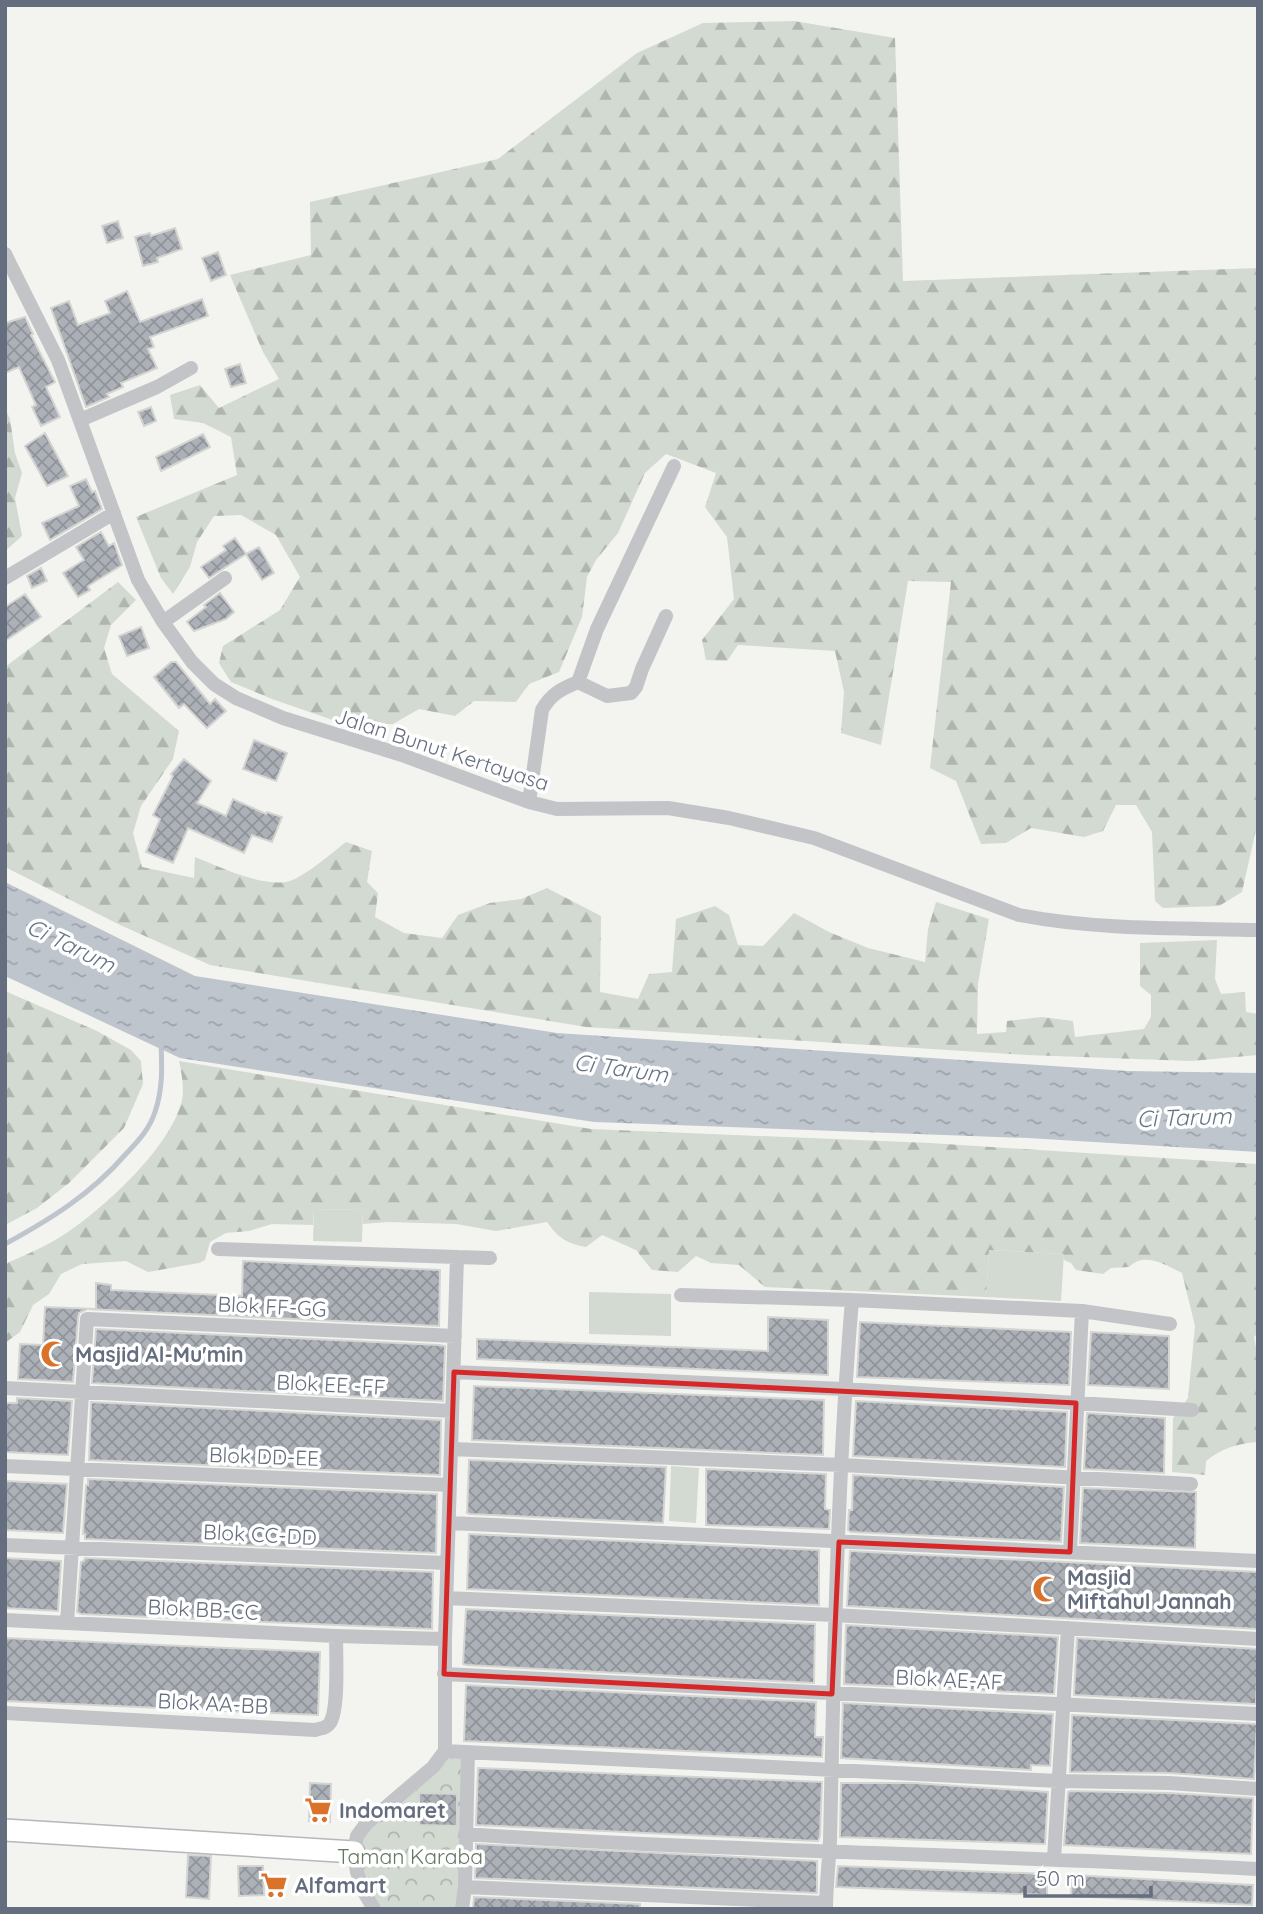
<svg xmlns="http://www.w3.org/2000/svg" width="1263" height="1914" viewBox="0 0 1263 1914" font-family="Quicksand,sans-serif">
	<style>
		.green { fill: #d3dad1 }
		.forest { fill: url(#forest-firs) }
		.park { fill: url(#park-crowns) }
		.water { fill: url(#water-ripples) }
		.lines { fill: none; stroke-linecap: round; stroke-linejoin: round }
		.stream { stroke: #bec5cc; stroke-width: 5 }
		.building { fill: url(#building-cross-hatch); stroke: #d4d5d2; stroke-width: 2 }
		.secondary-casing { stroke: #b4b7bc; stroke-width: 24 }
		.street { stroke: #c2c4c8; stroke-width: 14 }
		.secondary { stroke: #fff; stroke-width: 21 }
		.marked { fill: none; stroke: #d62828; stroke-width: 5; stroke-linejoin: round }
		.labels { text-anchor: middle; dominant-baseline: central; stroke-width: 7; stroke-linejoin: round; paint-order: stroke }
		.street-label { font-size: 21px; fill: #646e7f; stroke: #fff }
		.poi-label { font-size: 21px; font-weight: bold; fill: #646e7f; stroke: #fff; text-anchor: start }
		.park-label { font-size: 21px; fill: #637762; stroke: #fff }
		.water-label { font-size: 23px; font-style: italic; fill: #647584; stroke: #fff }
	</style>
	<defs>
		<pattern id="forest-firs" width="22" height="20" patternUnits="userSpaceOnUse" patternTransform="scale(1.75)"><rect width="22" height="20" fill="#d3dad1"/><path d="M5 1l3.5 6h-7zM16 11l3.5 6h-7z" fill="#afb5af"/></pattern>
		<pattern id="park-crowns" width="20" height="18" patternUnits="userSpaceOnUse" patternTransform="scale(1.75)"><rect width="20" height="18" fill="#d3dad1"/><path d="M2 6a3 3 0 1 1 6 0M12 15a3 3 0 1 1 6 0" fill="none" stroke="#afb5af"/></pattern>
		<pattern id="water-ripples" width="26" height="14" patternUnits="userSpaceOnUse" patternTransform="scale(1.75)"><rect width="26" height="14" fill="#bec5cc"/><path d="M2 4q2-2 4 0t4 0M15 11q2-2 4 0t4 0" fill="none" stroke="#9ea4ab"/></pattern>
		<pattern id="building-cross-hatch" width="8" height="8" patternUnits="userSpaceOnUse" patternTransform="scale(1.75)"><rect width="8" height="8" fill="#acb1b7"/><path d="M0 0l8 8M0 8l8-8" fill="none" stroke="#90949a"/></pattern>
	</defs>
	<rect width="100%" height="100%" fill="#f3f4ef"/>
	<path class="green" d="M314,1209L363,1210L362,1242L313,1241Z
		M989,1250L1064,1254L1061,1301L986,1297Z
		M589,1292L671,1294V1336L589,1334Z
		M671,1466L699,1468L696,1523L669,1521Z"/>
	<path class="forest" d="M794,21L895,38L903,281L1258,268V821L1242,892L1219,906L1163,908L1155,901L1152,832L1136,805H1116L1103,831L1084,837L1031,828L1006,843L981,844L956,781L930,768L951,582L908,581L881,745L841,733L844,692L835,651L738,645L727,661L706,660L702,640L734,599L727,537L705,507L716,473L666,454L645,473L618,533L596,560L587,577L582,617L559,672L529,684L516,702L474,701L455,716L419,709L393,724L347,725L272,699L231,682L219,663L223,646L280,610L300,577L276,535L241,515L214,516L197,542L190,567L173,594L161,578L136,517L237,475L231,437L203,423L174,419L170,395L200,385L219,408L279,379L263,352L230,275L311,255L310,202L498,159L637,53L703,23Z
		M5,408L10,419L15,453L22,473L15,498L22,536L5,551Z
		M118,582L136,600L111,625L104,648L112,674L179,731L173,759L141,806L133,833L142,867L194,878L195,857C220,867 259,886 286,882C301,880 333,852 346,842L372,851L367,882L378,893L375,917L404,933L442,938L458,915L490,903L521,899L547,888L601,916L600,992L638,999L649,974L672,972L676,919L715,906L729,915L738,945L763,946L794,913L829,932L868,948L925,962L928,929L936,902L989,919L978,984L977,1034L1006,1032L1007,1021L1042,1017L1073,1021L1075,1037L1144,1029L1151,1017V995L1140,986V943L1217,940L1215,979L1221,994L1245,992L1246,1012L1258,1014V1055L1191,1061L1027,1055L586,1027L210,965L120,925L5,867V667Z
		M5,991L97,1031L131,1050L141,1061L143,1084L124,1128L69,1183L37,1208L5,1225Z
		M179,1061L591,1129L930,1143L1258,1164V1333L1254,1337L1258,1359V1444L1255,1442C1236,1444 1221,1449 1206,1461L1205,1475L1172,1472L1173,1418L1188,1398L1195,1326L1182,1273C1166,1265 1144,1251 1129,1267L1111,1268L1103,1274L1076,1270L1071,1263L1064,1260V1254L989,1250L986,1297L765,1287L739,1265L711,1263L696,1256L678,1272L652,1270L636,1250L602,1235L586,1247C567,1244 557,1237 547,1222L496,1231L456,1224L388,1222L363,1224V1210L314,1209L313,1225L272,1224L249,1231L226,1233L210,1242L205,1260L199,1263L148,1272L126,1261L82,1264L61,1274L49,1294L33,1305L20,1332L5,1343V1264C26,1255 49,1245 68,1232C106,1206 168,1149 181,1104C185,1091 182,1075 179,1061Z"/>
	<path class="park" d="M468,1752L462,1909H374L364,1892L357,1836L440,1759Z"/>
	<path class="water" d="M5,882L195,976L557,1033L1128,1071L1258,1073V1152L1028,1138L594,1122L180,1058L5,976Z"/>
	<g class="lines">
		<path class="stream" d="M5,1244C51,1219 91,1194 125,1155C138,1141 149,1130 155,1112C163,1089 162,1066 161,1043"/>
	</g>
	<path class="building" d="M118,221L123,238L107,243L102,226Z
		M175,228L182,249L157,258L158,262L143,266L135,237L150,233L151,236Z
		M218,252L226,275L211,281L202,258Z
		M127,291L140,322L202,299L208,316L150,337L154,347L148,349L157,368L121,383L123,387L107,394L109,397L86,407L51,308L69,301L78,325L110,313L105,301Z
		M25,317L33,334L31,335L55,382L46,387L60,417L41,426L32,407L36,405L19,367L5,373V323Z
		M240,364L246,383L231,387L225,369Z
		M151,407L156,421L144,426L138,412Z
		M45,433L68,476L47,486L25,446Z
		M203,434L210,447L161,471L156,457Z
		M86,479L92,492L95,491L102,509L50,540L42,523L79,506L70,486Z
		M101,532L109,546L114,543L122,565L88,586L90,590L78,597L63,573L84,560L76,547Z
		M235,538L246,554L259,547L274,573L262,580L246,554L209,578L201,567L226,550L223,546Z
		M41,568L47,581L32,588L27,576Z
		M220,593L234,612L226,619L194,631L187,622L206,607L204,605Z
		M25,594L41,617L5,641V607Z
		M141,627L149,648L127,656L119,636Z
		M171,662H176L210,704L215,699L226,711L207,728L184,704L179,708L154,677Z
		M254,740L287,753L276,781L243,769Z
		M184,759L211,781L197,803L226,816L233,799L266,814L267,812L282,817L272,842L252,835L244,853L188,828L173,863L146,852L160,819L153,815L173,776L171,774Z
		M243,1261L440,1270L439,1326L87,1309L79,1313L78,1318L73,1382L18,1379L20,1344L43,1345L45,1307L96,1309V1283L111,1285V1290L242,1296Z
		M768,1317L828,1320V1375L477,1359V1339L768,1351Z
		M860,1322L1071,1332L1069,1385L857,1377Z
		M96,1329L439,1345L445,1346L443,1401L92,1383Z
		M1091,1332L1169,1336V1389L1088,1385Z
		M474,1386L824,1400L823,1455L472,1440Z
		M17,1398L72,1401L68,1455L5,1452V1403H17Z
		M856,1401L1067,1412L1065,1467L853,1456Z
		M91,1402L441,1420L440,1475L89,1460Z
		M1087,1413L1165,1418L1164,1473L1084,1469Z
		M469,1460L666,1467L663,1523L470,1514L467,1513Z
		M706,1469L826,1474L825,1509L830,1510L829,1529L706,1525Z
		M853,1475L1064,1487L1061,1542L851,1532L848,1530L849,1510H852Z
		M88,1479L437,1494L436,1553L85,1539V1534H83L86,1485H88Z
		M5,1481L67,1484L63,1533L5,1530Z
		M1083,1488L1196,1492L1195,1548L1080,1543Z
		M469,1534L819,1550V1605L467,1589Z
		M850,1551L1258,1572V1629L847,1606Z
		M5,1558L61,1561L58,1611L5,1608Z
		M85,1558L433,1572L432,1629L81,1614L77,1612L81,1562L84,1561Z
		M466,1609L815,1624L814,1683L467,1665L463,1664Z
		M846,1625L1058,1637L1054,1694L844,1684Z
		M5,1638L320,1652L318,1715L5,1701Z
		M1077,1638L1258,1649L1256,1704L1074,1695Z
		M466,1685L816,1702L815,1737H823L822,1757L464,1741Z
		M843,1703L1053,1714L1050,1766L1031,1765V1770L841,1758Z
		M1072,1715L1257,1724L1254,1779L1169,1773L1070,1772Z
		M478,1768L822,1782L820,1836L818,1841L476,1825Z
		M310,1783L331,1784L330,1822L309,1821Z
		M841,1783H913L1048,1792L1045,1844L840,1837Z
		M1070,1791L1169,1793L1253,1798L1251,1854L1064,1845L1068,1792Z
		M419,1793L457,1794V1826L419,1825Z
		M476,1844L817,1861V1893L475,1878Z
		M188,1855L211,1856L209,1899L186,1897Z
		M238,1866H263L264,1895L239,1896Z
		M838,1866L1047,1874V1895L836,1887Z
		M1072,1875L1253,1885L1252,1905L1071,1896Z
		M474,1897L640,1904V1909H473Z"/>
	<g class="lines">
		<g class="secondary-casing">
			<path id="secondary" d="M5,1830L354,1852"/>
		</g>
		<path class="street" d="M5,254L58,360L138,580L163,622L192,662L214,684L236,698L283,718L402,755L529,802L557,809L668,808L729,818L814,838L1019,915C1097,930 1178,928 1258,930
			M80,420L157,387L191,368
			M5,578L114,513
			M163,622L225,578
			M578,682L597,629L674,466
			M529,802L542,710C551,694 561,689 578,682L607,696L631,693L636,687L642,669L666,616
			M218,1249L457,1257L445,1639V1751L433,1767L366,1824L357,1836L354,1852L357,1872L364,1892L374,1909
			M457,1257L490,1258
			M681,1295L852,1300L1082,1311L1170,1324
			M454,1372L844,1389L1192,1410
			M5,1388L452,1411
			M452,1449L842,1465L1191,1484
			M5,1466L450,1485
			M449,1523L1258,1561
			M5,1545L447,1563
			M1070,1552L1082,1311
			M446,1598L834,1615L1258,1639
			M5,1620L336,1636L445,1639
			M67,1623L87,1319L455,1336
			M444,1674L1258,1714
			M5,1713L315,1730C321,1728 327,1728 330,1723C339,1709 336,1655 336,1636
			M445,1751L1059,1781L1169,1783L1258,1789
			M465,1834C729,1852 994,1854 1258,1869
			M1054,1859L1068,1628
			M465,1887L826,1903
			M462,1909L465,1887L468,1752
			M826,1909C826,1886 829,1863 830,1840C834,1660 837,1479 852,1300"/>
		<use href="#secondary" class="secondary"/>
	</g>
	<path class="marked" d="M454,1372L1076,1403L1070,1552L839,1542L832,1694L444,1674Z"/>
	<defs>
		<g id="mosque-bare" transform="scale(2.1)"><path d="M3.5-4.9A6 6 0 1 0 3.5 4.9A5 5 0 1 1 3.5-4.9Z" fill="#da7229" stroke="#fff" stroke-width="2.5" paint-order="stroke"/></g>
		<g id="supermarket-bare" transform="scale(2.1)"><path d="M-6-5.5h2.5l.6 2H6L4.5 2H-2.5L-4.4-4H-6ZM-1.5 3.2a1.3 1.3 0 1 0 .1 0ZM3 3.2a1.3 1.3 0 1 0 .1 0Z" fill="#da7229" stroke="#fff" stroke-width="2.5" paint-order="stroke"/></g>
	</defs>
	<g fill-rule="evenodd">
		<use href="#mosque-bare" x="54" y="1354"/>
		<use href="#mosque-bare" x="1046" y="1589"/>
		<use href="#supermarket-bare" x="318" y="1810"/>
		<use href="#supermarket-bare" x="274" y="1885"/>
	</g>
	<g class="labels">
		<g class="street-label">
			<text transform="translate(442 749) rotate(18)">Jalan Bunut Kertayasa</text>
			<text transform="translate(272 1306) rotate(3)">Blok FF-GG</text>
			<text transform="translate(331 1384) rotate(3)">Blok EE -FF</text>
			<text transform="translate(264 1456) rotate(2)">Blok DD-EE</text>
			<text transform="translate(260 1534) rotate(3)">Blok CC-DD</text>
			<text transform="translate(203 1609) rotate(3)">Blok BB-CC</text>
			<text transform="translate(949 1679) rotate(3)">Blok AE-AF</text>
			<text transform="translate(213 1703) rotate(3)">Blok AA-BB</text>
		</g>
		<g class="poi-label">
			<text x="75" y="1354">Masjid Al-Mu'min</text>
			<text x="1067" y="1577">Masjid<tspan x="1067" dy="24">Miftahul Jannah</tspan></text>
			<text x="339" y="1810">Indomaret</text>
			<text x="295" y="1885">Alfamart</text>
		</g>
		<g class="park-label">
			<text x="410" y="1856">Taman Karaba</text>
		</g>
		<g class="water-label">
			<text transform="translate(71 945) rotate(26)">Ci Tarum</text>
			<text transform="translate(621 1068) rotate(8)">Ci Tarum</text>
			<text transform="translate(1184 1117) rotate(-2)">Ci Tarum</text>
		</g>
	</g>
	<rect width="1263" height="1914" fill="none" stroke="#646e7f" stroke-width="14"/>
	<path d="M1025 1886v10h126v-10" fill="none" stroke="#646e7f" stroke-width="3.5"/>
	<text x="1036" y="1886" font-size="21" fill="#646e7f" stroke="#ffffff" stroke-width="5" paint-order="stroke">50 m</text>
</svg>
